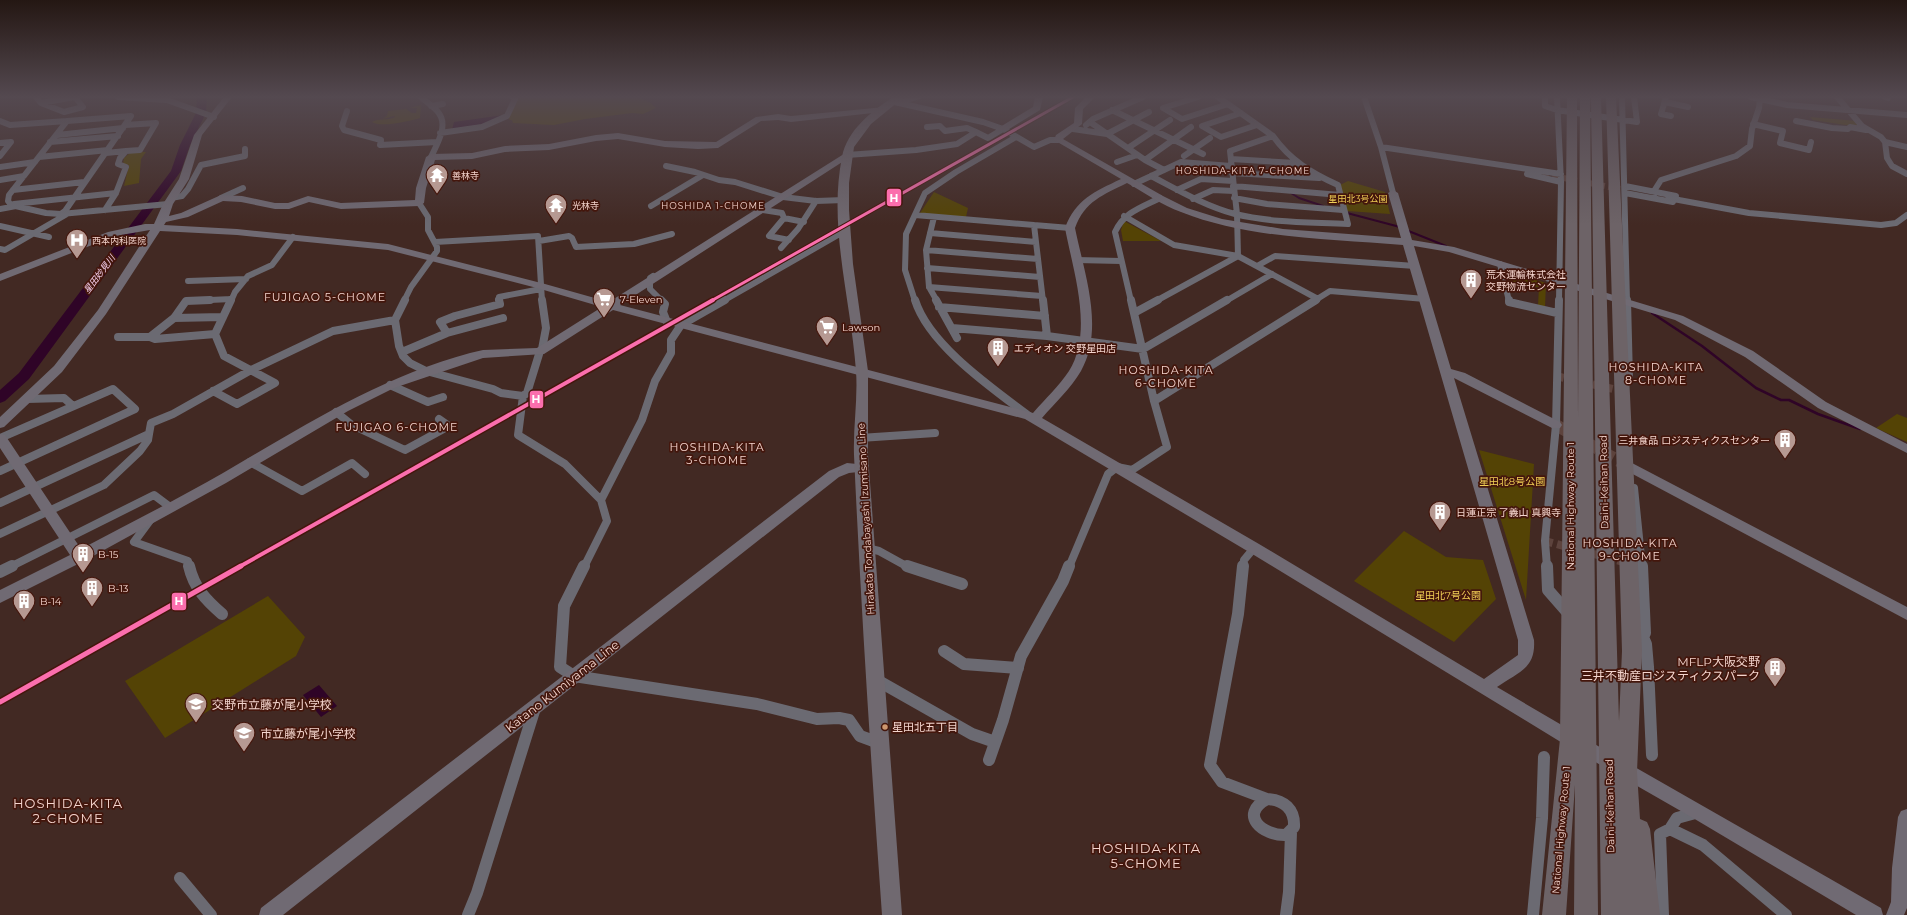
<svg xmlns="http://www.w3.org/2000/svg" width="1907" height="915" viewBox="0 0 1907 915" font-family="Montserrat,'Noto Sans JP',sans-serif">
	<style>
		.green { fill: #544305 }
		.water { fill: #2f0427 }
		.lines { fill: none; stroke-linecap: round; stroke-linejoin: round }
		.stream-far1 { stroke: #2f0427; stroke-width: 2 }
		.stream { stroke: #2f0427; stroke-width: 2.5 }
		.river { fill: #2f0427; fill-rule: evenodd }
		.street-tunnel-far1 { stroke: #5d433d; stroke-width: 6; stroke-dasharray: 6 3.5; stroke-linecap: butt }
		.street-tunnel { stroke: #5d433d; stroke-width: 8; stroke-dasharray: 8 4.5; stroke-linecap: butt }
		.secondary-tunnel { stroke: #5d433d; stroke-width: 12; stroke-dasharray: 12 6; stroke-linecap: butt }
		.street-far2 { stroke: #6b6a72; stroke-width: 6 }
		.street-far1 { stroke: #6b6a72; stroke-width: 8 }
		.street { stroke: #6b6a72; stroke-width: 12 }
		.secondary { fill: #706a73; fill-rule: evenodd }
		.primary { fill: #706970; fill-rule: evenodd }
		.highway { fill: #6d6367; fill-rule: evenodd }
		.rail-1-far2-casing { stroke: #44160c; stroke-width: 5 }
		.rail-1-far1-casing { stroke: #44160c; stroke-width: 7 }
		.rail-1-casing { stroke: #44160c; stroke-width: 8 }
		.rail-1-far2 { stroke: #fb6ead; stroke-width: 3 }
		.rail-1-far1 { stroke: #fb6ead; stroke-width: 4 }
		.rail-1 { stroke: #fb6ead; stroke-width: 5 }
		.bus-dot { fill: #cd976f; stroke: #44160c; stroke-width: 1.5 }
		.labels { text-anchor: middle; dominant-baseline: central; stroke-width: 3.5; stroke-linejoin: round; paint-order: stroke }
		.far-neighbourhood-label { font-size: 9px; letter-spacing: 1px; fill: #f4d5ce; stroke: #44160c }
		.far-poi-label { font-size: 9px; fill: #f4d5ce; stroke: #44160c; text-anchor: start }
		.far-park-label { font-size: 9px; fill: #f2d156; stroke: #44160c }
		.far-water-label { font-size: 9px; font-style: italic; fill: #f8d2f0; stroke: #44160c }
		.poi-label { font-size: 10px; fill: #f4d5ce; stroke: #44160c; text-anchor: start }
		.park-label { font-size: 10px; fill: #f2d156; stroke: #44160c }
		.street-label { font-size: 10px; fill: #f4d5ce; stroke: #44160c }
		.neighbourhood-label { font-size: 11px; letter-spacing: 1px; fill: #f4d5ce; stroke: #44160c }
		.near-bus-label { font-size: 11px; fill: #f4d5ce; stroke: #44160c; text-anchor: start }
		.near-poi-label { font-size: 12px; fill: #f4d5ce; stroke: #44160c; text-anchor: start }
		.near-street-label { font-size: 12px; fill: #f4d5ce; stroke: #44160c }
		.near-neighbourhood-label { font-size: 13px; letter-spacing: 1px; fill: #f4d5ce; stroke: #44160c }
		.line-badge { stroke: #44160c; stroke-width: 1.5 }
		.badge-label { font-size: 11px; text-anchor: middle; font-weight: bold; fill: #fff }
	</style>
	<rect width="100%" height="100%" fill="#422923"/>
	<path class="green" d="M513,97H638L651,103L656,108L643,114L632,113L585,119L554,125L513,123L512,120H510L507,117Z
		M421,105L420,118C409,121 380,128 372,122C379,118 387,121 395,117L394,116L383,119L387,116L388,111L406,109L412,113H416L417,108H410Z
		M1810,117L1857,121L1865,128L1813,120Z
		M131,152H146L141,159L139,183L124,186L129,165L123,164L124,158Z
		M1348,181L1385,192L1390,214L1347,211L1340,185Z
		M934,192L968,208L966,217L920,213Z
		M1124,221L1161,241H1123L1121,230Z
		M1509,272L1546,283L1545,308L1538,306L1539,287L1510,284Z
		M1897,414L1907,418V442L1876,428Z
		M1479,450L1534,464L1526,600Z
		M1404,531L1446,557L1483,560L1496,599L1454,642L1354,581Z
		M268,596L305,637L296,656L165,738L125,681Z"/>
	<path class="water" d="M504,115L487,123L452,130L454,122Z
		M319,685L337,706L321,717L303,695Z"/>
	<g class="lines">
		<path class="stream-far1" d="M1291,193L1299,198L1323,206
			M1347,213L1400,227
			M1406,230L1446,246"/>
		<path class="stream" d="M1652,313L1702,346L1756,388L1781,400H1789L1818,414L1860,429"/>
		<path class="river" d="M197,97H207L206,113L190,145L181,171L29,379L5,401L0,403V390L19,373L171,171L180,145L196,113Z"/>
		<path class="street-tunnel-far1" d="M1543,174L1620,189"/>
		<path class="street-tunnel" d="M1556,376L1626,392
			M1545,541L1631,564"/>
		<path class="secondary-tunnel" d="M1556,425L1631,468"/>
		<path class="street-far2" d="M36,97L41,103L64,112L83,107L75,97
			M118,97L167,100L214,117
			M421,97C426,102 433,106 438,112C449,125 437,144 431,157
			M1198,97L1163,108L1182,119L1228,104
			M1364,97L1381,147L1393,193
			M1545,97V106L1557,110L1637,122L1634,97
			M1557,97L1561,182L1559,301
			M1622,97L1627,301
			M1666,97L1661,114L1671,116
			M1751,97L1787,105L1907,115
			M1837,97L1862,126L1881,137L1885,142L1887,158L1892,166L1907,174
			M1885,97L1888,98
			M1665,102L1688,107
			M41,103L74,97
			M899,103L983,122L1003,129L1034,147L1050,140H1058
			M431,106L443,104
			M1112,110L1203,154
			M347,111L342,126L344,130L381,140L380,145L437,142
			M1241,113L1202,126L1221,137L1257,125
			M0,121L10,125L67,121L9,195L8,201L11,205L46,213L61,214L168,204
			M1796,121L1832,128L1848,129L1850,127L1866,130
			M1090,122L1145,160L1164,170
			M1753,124L1783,131L1780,143L1809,150L1811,142
			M125,125L156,123L140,150L126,151
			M1086,125L1093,119L1143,97
			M927,127L940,126L945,131L967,128L976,132
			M1073,129L1107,134L1149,112
			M440,133L482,127L507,116L515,99L513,97
			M57,135L123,128
			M50,142L118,136
			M1885,142L1907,147
			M0,143L11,142L0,156
			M1381,147L1561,174
			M1128,148L1170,120
			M847,155L916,150L957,144L976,132L988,138L1003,129
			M1184,156L1210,138
			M39,157L108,150
			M1231,159L1296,163
			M1145,160L1191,127
			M1117,162L1137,155
			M666,166L695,172L719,180L735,182L783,197L816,201L844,200
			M0,167L35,162
			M1232,173L1319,178
			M1527,174L1561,182
			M1151,176C1178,190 1205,206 1235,214C1272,223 1310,222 1348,224L1338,185C1311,173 1290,160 1273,136
			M0,180L24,176
			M1134,184L1181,162L1231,166
			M1233,186L1340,195
			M1625,186L1676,196
			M13,190L84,182
			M1177,190L1201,179L1233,181
			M1625,193L1673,202
			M1654,195V191L1661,180L1736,156L1750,146L1752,129L1759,108L1760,98L1758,97
			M171,198L182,196L188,189L201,165L245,156V149
			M221,198L243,188
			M1234,198L1267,204L1343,210
			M1668,198L1749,213L1881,225L1896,223L1907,215
			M1193,199L1213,190L1234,191
			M14,204L116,193
			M651,206L703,175
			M0,209L16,206
			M105,210L116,193L126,167L118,164L120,158L126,151L106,153
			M763,210L782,213L784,218L804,222
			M61,214L65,211L131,116L67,121
			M915,215L1070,228
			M1124,216L1174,245L1238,256L1318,299
			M934,217L926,250L929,287L937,301
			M784,218L769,236L789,240
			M1034,225L1043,301
			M0,226L49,237
			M930,233L1036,242
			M539,241L569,236L572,238L576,247L634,244L672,234
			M435,242L538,236L542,301
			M781,248L798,229L816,201
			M0,249L5,250L67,214
			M926,250L1038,259
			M1076,260L1121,261
			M1500,264L1509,301
			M1257,266L1275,256L1415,266
			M927,268L1040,277
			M653,276L650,278V289L662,301
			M188,281L246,279
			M929,287L1042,296
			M187,301L232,299
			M231,301L235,292L248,276L272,265L293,237
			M404,301L411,287L437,251V247L428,230V217L419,203
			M500,301L499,297L541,289
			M723,301L845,231
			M915,301L905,270L906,234L925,193L956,172L1016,137
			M1131,301L1115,232C1124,212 1142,207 1160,198
			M1156,301L1238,256L1237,214L1230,151L1273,136L1218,97
			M1226,301L1272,274
			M1314,301L1330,291L1425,299"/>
		<path class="street-far1" d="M405,300L395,320L399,346L403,356L410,363L426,371L493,389L501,393L523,396L527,393L540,351
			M542,300L546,328L542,349
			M661,300L665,304L663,312L667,322
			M915,300C929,345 992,388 1029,416
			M936,300L957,338
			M1043,300L1047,336
			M1509,300V302L1557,313
			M1627,300L1629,379
			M939,307L1045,316
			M1134,313L1158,300
			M174,318L223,317
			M952,328L1047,336L1143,349L1227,300
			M447,333L503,318
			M118,337H150L155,339L215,334
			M150,337L174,318L186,301L210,300
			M402,352L447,333L440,322L455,316L500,304L499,300
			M390,385L428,402L443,397
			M213,391L237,404L275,383L224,356L215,334L231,300
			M523,396L518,435L565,464L601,500L607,521L584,567
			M27,399L64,398L73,406
			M1154,401L1316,300
			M336,412L352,425L405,450L449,426L439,419
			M0,438L113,389L135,409L0,471
			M860,438L935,433
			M250,462L302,491L352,463L365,474
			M1634,488L1642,567
			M601,500L642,420L655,381L671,353V340L681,325L725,300
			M0,503L149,434L151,423L173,414L251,370L333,331L395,320
			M151,519L134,542L188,561L189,567
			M0,534L104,485L140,451L148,440L149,434
			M867,548L879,551L908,567
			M10,567L154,495L170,507
			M1069,567L1108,474L1117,467L1132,470L1167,447L1154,401L1131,300
			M1243,567L1244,560L1254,548
			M1547,567L1545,541L1556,425L1559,300"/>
		<path class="street" d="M189,566C194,588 206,600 222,614
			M584,566L564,606L560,667L574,676L757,704L817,719L839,718L849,720L860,736L879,743
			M907,566L962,584
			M1243,566L1238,614L1210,765L1222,782L1267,799
			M1547,566L1548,590L1569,614
			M0,572L12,566
			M1643,637L1646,644L1648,667L1652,755
			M1634,649L1645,633L1642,566
			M944,651L964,664L1018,668
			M875,679L972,734L995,742
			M989,760L1003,720L1021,656L1063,581L1069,566
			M1267,799C1284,800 1295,809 1294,827L1286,835C1263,836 1238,815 1267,799Z
			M1670,829L1677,818L1699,812
			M180,878L211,915
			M468,915L477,893L535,708
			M1286,915L1289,892L1291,832
			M1533,915L1542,818L1544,757
			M1663,915L1660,834L1670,829L1703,845L1786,915"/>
		<path class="secondary" d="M224,97H232L202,135L189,179L173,204L169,216L181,213L221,195L242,196L275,203H288L308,196L341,203L415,200L416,188L426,157L431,154L472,153L505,146L549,144L596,135L618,133L665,141L716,142L756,117L778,114L791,116L885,107L886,109L882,112L791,122L778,120L761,121L718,148L698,149L665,147L618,139L596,141L549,150L505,152L472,159L435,160L426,188L424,203L419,206L341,209L309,202L289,209H275L241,202L223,201L188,217L166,222L164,225L237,229L388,244L545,284L609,302L847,152L852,155L850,157L620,305L1033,413C1045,399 1059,386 1069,371C1094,331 1073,271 1065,228C1076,199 1094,192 1121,179L1054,140L1056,135L1074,123L1075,108L1086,97H1095L1083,109L1082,124L1063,139L1163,196L1187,208L1222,219L1283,229L1401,238L1388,193L1393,190L1398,193L1412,240L1454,247L1683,316L1753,351L1826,402L1907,444V453L1818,408L1745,357L1675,320L1449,252L1414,246L1451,369L1465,373L1560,422L1562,425L1560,428H1552L1454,378L1534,640C1536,669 1518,672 1497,687C1624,762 1753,834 1881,908L1883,915H1856L1693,818L1564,744L1249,552L1025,419L613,310L544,354L483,358L394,388L348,411L226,483L84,561L0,603V590L70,555L0,448V434L5,435L81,549C128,524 176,500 223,473C302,427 380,377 470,353L483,350L537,348L602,307L537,288L388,250L237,235L160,231L106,314L62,372L4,427L0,428V417L54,366L98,310L150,230L115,236L0,281V274L108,232L145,224H154L163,204L179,179L194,135ZM1127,183C1145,193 1162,205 1181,212C1249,239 1331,239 1403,245L1518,640V655L1484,679L1259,544L1042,418C1055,403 1071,388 1081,371C1105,328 1084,273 1075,228C1085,201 1103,195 1127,183Z
			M912,97H925L899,106L888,104L887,102C891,99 905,99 912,97Z
			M1035,97H1043L1040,110L1006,131H1000V127L1033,107Z
			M847,463L867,465L869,468L867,471L849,473L839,477L283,915H259L261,908L829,471Z
			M1632,463L1907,607V620L1627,471L1625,468L1627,465Z
			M1907,809V908L1904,915H1886L1891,902L1892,868L1898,817L1901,811Z"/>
		<path class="primary" d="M893,97H904L871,124L854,147L849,183V210L853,264L868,371V455L902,915H882C871,762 861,609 854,455C853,427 858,399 856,371C851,300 828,227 842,157C847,130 872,111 893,97Z"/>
		<path class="highway" d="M1567,97H1577L1578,419L1580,97H1590L1598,915H1574L1575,785L1566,915H1542L1560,739Z
			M1591,97H1601L1619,721L1622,651L1606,97H1616L1642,651L1637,772L1640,819L1647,822L1650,829L1660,915H1601Z"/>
		<g class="rail-1-far2-casing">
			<path id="rail-1-far2" d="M711,301L1073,97"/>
		</g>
		<g class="rail-1-far1-casing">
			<path id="rail-1-far1" d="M239,567L713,300"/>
		</g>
		<g class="rail-1-casing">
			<path id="rail-1" d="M0,702L241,566"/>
		</g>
		<use href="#rail-1-far2" class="rail-1-far2"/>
		<use href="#rail-1-far1" class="rail-1-far1"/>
		<use href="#rail-1" class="rail-1"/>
	</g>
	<linearGradient id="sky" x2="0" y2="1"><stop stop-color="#241713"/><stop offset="0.43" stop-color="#544950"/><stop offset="1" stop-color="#544950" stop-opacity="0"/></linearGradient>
	<rect width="1907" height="225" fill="url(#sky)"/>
	<defs>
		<g id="temple-pin" transform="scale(1.15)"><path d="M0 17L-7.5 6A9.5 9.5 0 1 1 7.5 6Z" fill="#b69992" stroke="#44160c"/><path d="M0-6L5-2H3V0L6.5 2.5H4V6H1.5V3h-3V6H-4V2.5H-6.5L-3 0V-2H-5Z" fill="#fff"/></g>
		<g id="hospital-pin" transform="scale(1.15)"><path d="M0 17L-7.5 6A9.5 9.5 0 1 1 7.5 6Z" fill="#b69992" stroke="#44160c"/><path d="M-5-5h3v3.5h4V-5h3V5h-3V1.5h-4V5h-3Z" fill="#fff"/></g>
		<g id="building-pin" transform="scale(1.15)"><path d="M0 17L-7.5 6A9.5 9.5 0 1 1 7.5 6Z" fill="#b69992" stroke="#44160c"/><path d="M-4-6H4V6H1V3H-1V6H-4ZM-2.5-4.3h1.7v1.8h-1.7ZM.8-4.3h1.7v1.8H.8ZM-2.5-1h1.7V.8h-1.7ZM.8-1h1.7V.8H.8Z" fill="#fff"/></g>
		<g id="supermarket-pin" transform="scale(1.15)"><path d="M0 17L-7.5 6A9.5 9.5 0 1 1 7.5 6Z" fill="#b69992" stroke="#44160c"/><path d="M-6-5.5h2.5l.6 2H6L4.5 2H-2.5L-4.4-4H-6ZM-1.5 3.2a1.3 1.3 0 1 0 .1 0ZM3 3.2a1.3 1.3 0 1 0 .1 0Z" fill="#fff"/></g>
		<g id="school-pin" transform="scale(1.15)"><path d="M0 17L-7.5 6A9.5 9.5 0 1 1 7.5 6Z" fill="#b69992" stroke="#44160c"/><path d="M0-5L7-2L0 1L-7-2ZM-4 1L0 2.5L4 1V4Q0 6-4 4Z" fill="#fff"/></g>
	</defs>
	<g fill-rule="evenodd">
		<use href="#temple-pin" x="437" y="175"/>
		<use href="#temple-pin" x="556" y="205"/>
		<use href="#hospital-pin" x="77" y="240"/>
		<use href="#building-pin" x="1471" y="280"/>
		<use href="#supermarket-pin" x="604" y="299"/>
		<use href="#supermarket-pin" x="827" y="327"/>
		<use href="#building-pin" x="998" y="348"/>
		<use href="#building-pin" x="1785" y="440"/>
		<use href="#building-pin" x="1440" y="512"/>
		<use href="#building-pin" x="83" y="554"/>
		<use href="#building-pin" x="92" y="588"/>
		<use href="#building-pin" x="24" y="601"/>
		<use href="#building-pin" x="1775" y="668"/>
		<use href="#school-pin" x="196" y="704"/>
		<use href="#school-pin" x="244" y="733"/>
	</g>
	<circle class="bus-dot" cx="885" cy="727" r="3.5"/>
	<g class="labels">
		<g class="far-neighbourhood-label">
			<text x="1243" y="170">HOSHIDA-KITA 7-CHOME</text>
			<text x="713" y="205">HOSHIDA 1-CHOME</text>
		</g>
		<g class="far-poi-label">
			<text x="452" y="175">善林寺</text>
			<text x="572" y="205">光林寺</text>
			<text x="92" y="240">西本内科医院</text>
		</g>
		<g class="far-park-label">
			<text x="1358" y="198">星田北3号公園</text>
		</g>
		<g class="far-water-label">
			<text transform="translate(99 274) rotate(-53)">星田妙見川</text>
		</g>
		<g class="poi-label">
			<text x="1486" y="274">荒木運輸株式会社<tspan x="1486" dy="12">交野物流センター</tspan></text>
			<text x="620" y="299">7-Eleven</text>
			<text x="842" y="327">Lawson</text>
			<text x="1014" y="348">エディオン 交野星田店</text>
			<text x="1770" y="440" text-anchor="end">三井食品 ロジスティクスセンター</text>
			<text x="1456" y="512">日蓮正宗 了義山 真興寺</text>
			<text x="98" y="554">B-15</text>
			<text x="108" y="588">B-13</text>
			<text x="40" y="601">B-14</text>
		</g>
		<g class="park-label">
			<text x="1512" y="481">星田北8号公園</text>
			<text x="1448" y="595">星田北7号公園</text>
		</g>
		<g class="street-label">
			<text transform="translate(1604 482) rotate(-91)">Daini-Keihan Road</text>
			<text transform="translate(1570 506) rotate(-90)">National Highway Route 1</text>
			<text transform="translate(866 519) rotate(-93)">Hirakata Tondabayashi Izumisano Line</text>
			<text transform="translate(1610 806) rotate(-91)">Daini-Keihan Road</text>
			<text transform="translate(1561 830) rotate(-85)">National Highway Route 1</text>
		</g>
		<g class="neighbourhood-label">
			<text x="325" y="297">FUJIGAO 5-CHOME</text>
			<text x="1656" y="367">HOSHIDA-KITA<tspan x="1656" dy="13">8-CHOME</tspan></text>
			<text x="1166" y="370">HOSHIDA-KITA<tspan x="1166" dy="13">6-CHOME</tspan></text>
			<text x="397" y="427">FUJIGAO 6-CHOME</text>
			<text x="717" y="447">HOSHIDA-KITA<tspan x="717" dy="13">3-CHOME</tspan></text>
			<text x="1630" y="543">HOSHIDA-KITA<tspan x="1630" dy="13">9-CHOME</tspan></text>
		</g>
		<g class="near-bus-label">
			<text x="892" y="727">星田北五丁目</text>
		</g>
		<g class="near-poi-label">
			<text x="1760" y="661" text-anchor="end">MFLP大阪交野<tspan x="1760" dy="14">三井不動産ロジスティクスパーク</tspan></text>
			<text x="212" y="704">交野市立藤が尾小学校</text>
			<text x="260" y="733">市立藤が尾小学校</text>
		</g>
		<g class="near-street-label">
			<text transform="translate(562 686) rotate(-38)">Katano Kumiyama Line</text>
		</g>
		<g class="near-neighbourhood-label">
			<text x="68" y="803">HOSHIDA-KITA<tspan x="68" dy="15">2-CHOME</tspan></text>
			<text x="1146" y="848">HOSHIDA-KITA<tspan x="1146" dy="15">5-CHOME</tspan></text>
		</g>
	</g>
	<g class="line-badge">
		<rect x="886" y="188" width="16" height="19" rx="4" fill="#fb6ead"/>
		<rect x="529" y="390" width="15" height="19" rx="4" fill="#fb6ead"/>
		<rect x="171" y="592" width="16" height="19" rx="4" fill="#fb6ead"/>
	</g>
	<g class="badge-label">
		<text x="894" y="202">H</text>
		<text x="536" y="403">H</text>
		<text x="179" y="605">H</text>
	</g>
</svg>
